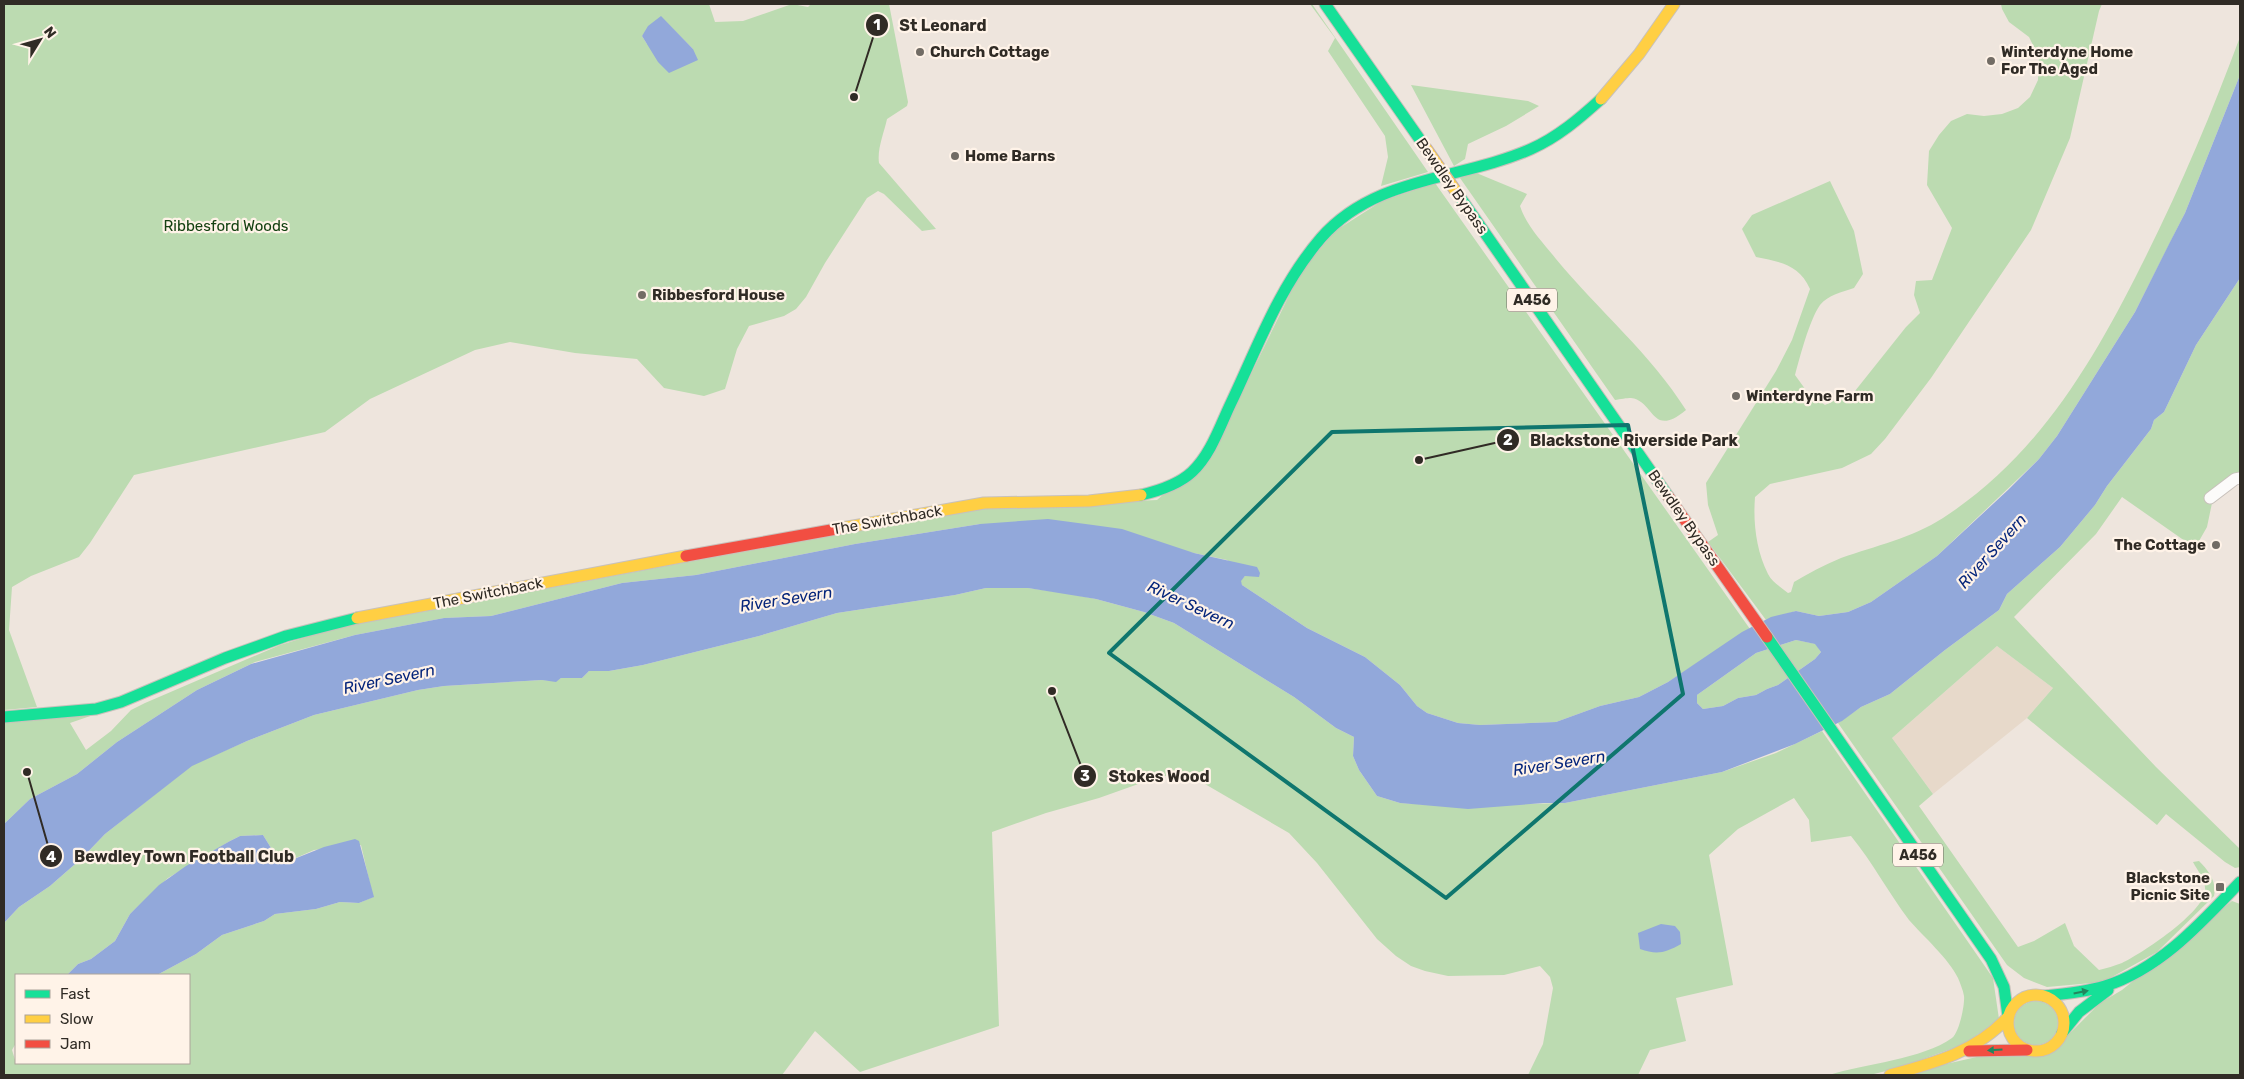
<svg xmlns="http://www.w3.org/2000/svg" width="2244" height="1079" viewBox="0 0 2244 1079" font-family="Rubik,sans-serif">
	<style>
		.built { fill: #e7d9ca }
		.green { fill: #bcdbb1; fill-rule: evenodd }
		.water { fill: #92a8da; fill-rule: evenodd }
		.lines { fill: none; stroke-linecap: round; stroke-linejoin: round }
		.street-casing { stroke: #c8c1bb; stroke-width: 13 }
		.fast-casing { stroke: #c8c1bb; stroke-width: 13 }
		.slow-casing { stroke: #c8c1bb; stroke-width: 13 }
		.jam-casing { stroke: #c8c1bb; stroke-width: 13 }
		.street { stroke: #fcfbfa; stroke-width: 11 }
		.fast { stroke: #16e098; stroke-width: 11 }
		.slow { stroke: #ffcf43; stroke-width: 11 }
		.jam { stroke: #f24e42; stroke-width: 11 }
		.slow-bridge-casing { stroke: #c0adb2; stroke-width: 13; stroke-linecap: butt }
		.slow-bridge { stroke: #ffcf43; stroke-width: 11 }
		.oneway { fill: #23865e }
		.marked { fill: none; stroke: #0f766e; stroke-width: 4; stroke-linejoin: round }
		.poi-dot { fill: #726c65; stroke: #fff3e8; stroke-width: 2 }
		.labels { text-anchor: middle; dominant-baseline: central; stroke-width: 4.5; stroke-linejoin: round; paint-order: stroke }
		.shield { fill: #fff3e8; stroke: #6e6760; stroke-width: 1 }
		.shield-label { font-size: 14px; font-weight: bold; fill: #302b25 }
		.poi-label { font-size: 15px; font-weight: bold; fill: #302b25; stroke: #fff3e8; text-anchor: start }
		.street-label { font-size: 15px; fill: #302b25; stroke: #fff3e8 }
		.park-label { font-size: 15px; fill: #144111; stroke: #fff3e8 }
		.water-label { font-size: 16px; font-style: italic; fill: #05257b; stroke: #fff3e8 }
		.leader { fill: none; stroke: #302b25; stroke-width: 2 }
		.callout-dot { fill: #302b25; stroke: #fff3e8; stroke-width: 2 }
		.mark-label { font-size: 15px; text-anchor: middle; font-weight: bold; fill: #fff }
		.callout-label { font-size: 16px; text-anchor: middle; font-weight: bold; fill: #302b25; stroke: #fff3e8; stroke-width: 4.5; stroke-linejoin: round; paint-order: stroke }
	</style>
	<rect width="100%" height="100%" fill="#eee5dd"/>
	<path class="built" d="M1997,646L2053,688L2027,718L1933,794L1892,738Z"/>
	<path class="green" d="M4,4H709L715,22L743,21L792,4L808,7L811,4H889L908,102L907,106L887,119C884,133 877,149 879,163L936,229L922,231L884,194L878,191L867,198L825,263L806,297L796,309L784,316L749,326L737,349L725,389L704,396L664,388L637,359L575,353L510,342L475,350L370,399L325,432L134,475L90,543L79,557L31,576L12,587L9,630L37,707L4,710ZM661,17L693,49L647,44L642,36Z
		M1310,4H1312L1428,172L1381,186L1388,157L1385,136L1328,51L1335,38Z
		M2001,4H2102L2099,11L2070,138L2031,230L1931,378L1885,439L1871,454L1842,468L1770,484L1755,497C1753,522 1756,550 1768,574C1772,582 1781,587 1788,593L1791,592L1794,582C1809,573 1824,565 1841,558C1875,546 1912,538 1943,518C2037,457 2092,364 2141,266C2179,191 2211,115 2240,37V75L2185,213L2135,312L2057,436L2039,459L1937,556L1871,602L1848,612L1819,616L1796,611L1766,620L1708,542L1718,535L1708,505L1706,483L1776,371L1792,340L1810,289C1799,264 1780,262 1756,257L1742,229L1752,215L1830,181L1854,231L1863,274L1854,288C1842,292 1828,295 1820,305C1809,321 1800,357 1795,375L1808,393L1825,405L1855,391L1906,327L1920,313L1914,295L1916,281L1932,280L1952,228L1927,185L1929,151L1939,135L1951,121L1967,114L1984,116L2002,114L2018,108L2030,97L2038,80L2039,57L2029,37L2009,22L2002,9Z
		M1411,85L1528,101L1539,106L1506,126L1468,144L1465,159L1454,166Z
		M1474,172L1527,194L1520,206C1527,227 1543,242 1556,259C1598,310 1651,354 1686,410C1651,439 1655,401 1631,398C1627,398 1620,399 1615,400L1460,178Z
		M1435,183L1750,629L1668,682L1639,697L1600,706L1556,722L1480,725L1458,723L1427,713L1417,706L1400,685L1365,657L1307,628L1242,585L1240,581L1245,576L1227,560L1194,553L980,524L855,544L696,575L622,583L491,616L444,618L355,635L255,662L197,690L117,742L77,774L30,799L4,824V720L99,713L70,723L86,750L111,731L131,710L145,703L280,645L336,628L975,508L1157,500L1214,450L1300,273L1335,231L1382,201Z
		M2240,278V480L2212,503L2207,527L2195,548L2122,497L2096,534L2014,617L2156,767L2240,849V867L2235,868L2225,862L2166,814L2157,825L2027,718L2053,688L1997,646L1892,738L1933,794L1919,806L2018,947L2034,941L2065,923L2074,946L2099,970C2107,968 2114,966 2122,963C2141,954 2205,912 2205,890C2206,880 2197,870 2193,862L2199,861C2209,871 2217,882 2214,896L2157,952L2103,982L2047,987L2024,978L2007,965L1838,723L1861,707L1890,694L1945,650L1999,610L2007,594L2060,547L2095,505L2107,486L2151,429L2154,420L2164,412L2196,345Z
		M986,588H1028L1065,593L1096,599L1144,612L1174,623L1294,697L1336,728L1354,737L1353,756L1359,770L1377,796L1400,803L1450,806L1565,803L1722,772L1776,753L1822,731L1993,978L1999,1019L1965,1044L1898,1068L1870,1075H1829C1864,1064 1923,1059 1952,1038C1959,1033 1965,1005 1964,996C1963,990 1960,983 1958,978C1949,959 1923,936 1909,920C1888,892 1873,863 1851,836L1811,842L1809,820L1794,798L1738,829L1709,855L1733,985L1676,998L1686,1041L1650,1050L1638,1075H1528L1543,1044L1553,988L1550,977L1540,966L1504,975L1448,976L1425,971L1411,966L1396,956L1377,939L1317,863L1289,833L1186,773L1158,777L1099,798L1046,813L992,832L999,1026L860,1072L815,1031L782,1075H4V923L19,907L50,886L82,858L105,834L192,765L247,741L314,715L418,690L444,686L542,680L556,681L561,678H582L589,671H609L643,665L759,636L837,613L955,595ZM263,835L276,856L289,861L314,850L361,845L373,897L359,903L340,902L316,909L275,914L264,921L222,935L196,954L157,975H189V1063H16L12,1050L16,1043V975H67L78,964L91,959L115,941L130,914L168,878L230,841L240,836Z
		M1796,640L1816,644L1821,652L1815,659L1778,685L1767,689L1756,695L1738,698L1723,706L1703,709L1697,703V695L1756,653Z
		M2232,901L2240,904V1075H1912L1946,1064L1981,1056H2034L2050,1053L2100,1003L2122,990Z
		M2014 1023a22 22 0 1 1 44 0a22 22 0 1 1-44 0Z"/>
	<path class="water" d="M661,16L693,49L698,60L669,73L658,62L642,36L648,26Z
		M2240,75V278L2196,345L2164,412L2154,420L2151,429L2107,486L2095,505L2060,547L2007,594L1999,610L1945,650L1890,694L1861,707L1842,721L1795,744L1722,772L1565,803H1544L1468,809L1400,803L1377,796L1359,770L1353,756L1354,737L1336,728L1294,697L1174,623L1144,612L1096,599L1028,588H986L955,595L837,613L759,636L643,665L609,671H589L582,678H561L556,682L542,680L444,686L418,690L314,715L247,741L192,766L105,834L82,858L50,886L19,907L4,923V824L30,799L77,774L117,742L197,690L251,664L355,635L444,618L491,616L622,583L696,575L855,544L980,524L1048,519L1093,525L1122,529L1194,553L1257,567L1260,573L1259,577L1245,576L1241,581L1242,585L1307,628L1365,657L1400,685L1417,706L1427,713L1458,723L1480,725L1556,722L1600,706L1639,697L1668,682L1742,632L1771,617L1796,611L1819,616L1848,612L1871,602L1937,556L2008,490L2039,459L2057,436L2135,312L2169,244L2185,213ZM1796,640L1815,644L1821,652L1815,659L1778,685L1767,689L1756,695L1738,698L1723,706L1703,709L1697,703V695L1756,653Z
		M263,835L276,856L289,861L324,847L355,839L359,841L374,897L359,903L340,902L316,909L275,914L264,921L222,935L196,954L157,975H67L78,964L91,959L115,941L130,914L159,885L186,866L230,841L240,836Z
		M1661,924L1675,926L1680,932L1681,944C1665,953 1657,955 1640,949L1638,933Z"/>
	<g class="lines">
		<g class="street-casing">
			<path id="street" d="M2210,498L2235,479L2240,478"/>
		</g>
		<g class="fast-casing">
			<path id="fast" d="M1325,4L1423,144
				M1455,190L1668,496
				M1141,495C1158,491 1178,485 1192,472C1211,454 1220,426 1231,403C1258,346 1279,287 1321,238C1375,176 1461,180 1531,149C1558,137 1580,118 1601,99
				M1767,637L1991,959L2004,987L2008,1016
				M4,717L96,709L121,702L225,658L286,636L357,618
				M2044,996C2065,994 2085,992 2105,986C2160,969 2201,923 2240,882
				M2062,1033L2079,1012L2108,990"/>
		</g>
		<g class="slow-casing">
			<path id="slow" d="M1601,99L1639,54L1674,4
				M842,528L984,503L1089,501L1141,495
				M357,618L686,556
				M2008 1023a28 28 0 1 1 56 0a28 28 0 1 1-56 0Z
				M1890,1075C1934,1063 1976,1052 2008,1017"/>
		</g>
		<g class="jam-casing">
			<path id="jam" d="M1668,496L1767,637
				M686,556L842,528
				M1969,1051L2027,1050"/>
		</g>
		<use href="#street" class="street"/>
		<use href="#fast" class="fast"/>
		<use href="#slow" class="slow"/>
		<use href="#jam" class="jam"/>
		<g class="slow-bridge-casing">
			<path id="slow-bridge" d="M1423,144L1455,190"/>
		</g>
		<use href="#slow-bridge" class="slow-bridge"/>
	</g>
	<defs><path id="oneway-solid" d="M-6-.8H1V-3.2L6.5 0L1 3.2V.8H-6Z" transform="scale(1.25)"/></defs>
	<g class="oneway">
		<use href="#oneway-solid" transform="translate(2081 992) rotate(-11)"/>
		<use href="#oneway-solid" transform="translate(1995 1050) rotate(176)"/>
	</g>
	<path class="marked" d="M1628,425L1683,694L1446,898L1109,653L1332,432Z"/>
	<g class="poi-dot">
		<circle cx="920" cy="52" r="5"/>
		<circle cx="1991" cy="61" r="5"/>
		<circle cx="955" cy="156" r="5"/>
		<circle cx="642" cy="295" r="5"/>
		<circle cx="1736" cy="396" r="5"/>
		<circle cx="2216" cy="545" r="5"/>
		<rect x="2215" y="882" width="10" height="10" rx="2.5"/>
	</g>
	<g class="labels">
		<g class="shield">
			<rect x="1507" y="288.5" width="50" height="23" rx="4"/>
			<rect x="1893" y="843.5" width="50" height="23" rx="4"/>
		</g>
		<g class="shield-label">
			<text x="1532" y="300">A456</text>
			<text x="1918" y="855">A456</text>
		</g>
		<g class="poi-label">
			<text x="930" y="52">Church Cottage</text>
			<text x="2001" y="52">Winterdyne Home<tspan x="2001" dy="17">For The Aged</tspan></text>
			<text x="965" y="156">Home Barns</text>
			<text x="652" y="295">Ribbesford House</text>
			<text x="1746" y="396">Winterdyne Farm</text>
			<text x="2206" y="545" text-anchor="end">The Cottage</text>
			<text x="2210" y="878" text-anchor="end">Blackstone<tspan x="2210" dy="17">Picnic Site</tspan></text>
		</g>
		<g class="street-label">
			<text transform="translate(1452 186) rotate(55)">Bewdley Bypass</text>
			<text transform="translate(1684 518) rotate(55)">Bewdley Bypass</text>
			<text transform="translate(887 520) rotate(-10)">The Switchback</text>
			<text transform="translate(488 593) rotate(-11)">The Switchback</text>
		</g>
		<g class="park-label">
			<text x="226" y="226">Ribbesford Woods</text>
		</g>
		<g class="water-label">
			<text transform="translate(1992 551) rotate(-48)">River Severn</text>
			<text transform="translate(786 599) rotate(-9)">River Severn</text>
			<text transform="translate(1191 605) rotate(25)">River Severn</text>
			<text transform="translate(389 679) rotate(-12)">River Severn</text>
			<text transform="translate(1559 763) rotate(-9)">River Severn</text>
		</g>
	</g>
	<path class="leader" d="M854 97L877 25M1419 460L1508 440M1052 691L1085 776M27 772L51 856"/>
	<g class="callout-dot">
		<circle cx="854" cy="97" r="5"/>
		<circle cx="1419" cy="460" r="5"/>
		<circle cx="1052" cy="691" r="5"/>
		<circle cx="27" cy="772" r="5"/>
		<circle cx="877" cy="25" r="12"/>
		<circle cx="1508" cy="440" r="12"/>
		<circle cx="1085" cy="776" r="12"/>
		<circle cx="51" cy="856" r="12"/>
	</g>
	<g class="mark-label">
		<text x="877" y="30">1</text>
		<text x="1508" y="445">2</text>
		<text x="1085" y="781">3</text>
		<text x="51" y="862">4</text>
	</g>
	<g class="callout-label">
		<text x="943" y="31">St Leonard</text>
		<text x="1634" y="446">Blackstone Riverside Park</text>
		<text x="1159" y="782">Stokes Wood</text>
		<text x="184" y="862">Bewdley Town Football Club</text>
	</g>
	<rect width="2244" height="1079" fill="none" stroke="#302b25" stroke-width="10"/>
	<rect x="15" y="974" width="175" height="90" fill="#fff3e8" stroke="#aca39a"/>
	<rect x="25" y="990" width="25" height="8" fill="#16e098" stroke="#aca39a"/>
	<text x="60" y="999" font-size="15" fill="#302b25">Fast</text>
	<rect x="25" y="1015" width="25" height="8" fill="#ffcf43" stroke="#aca39a"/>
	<text x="60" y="1024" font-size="15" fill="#302b25">Slow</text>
	<rect x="25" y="1040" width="25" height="8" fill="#f24e42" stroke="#aca39a"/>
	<text x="60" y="1049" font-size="15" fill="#302b25">Jam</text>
	<g transform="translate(40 40) rotate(53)" stroke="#fff3e8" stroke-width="4" paint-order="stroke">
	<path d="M0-4L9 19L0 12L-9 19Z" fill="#302b25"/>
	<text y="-8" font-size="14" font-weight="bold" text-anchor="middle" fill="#302b25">N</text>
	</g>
</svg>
